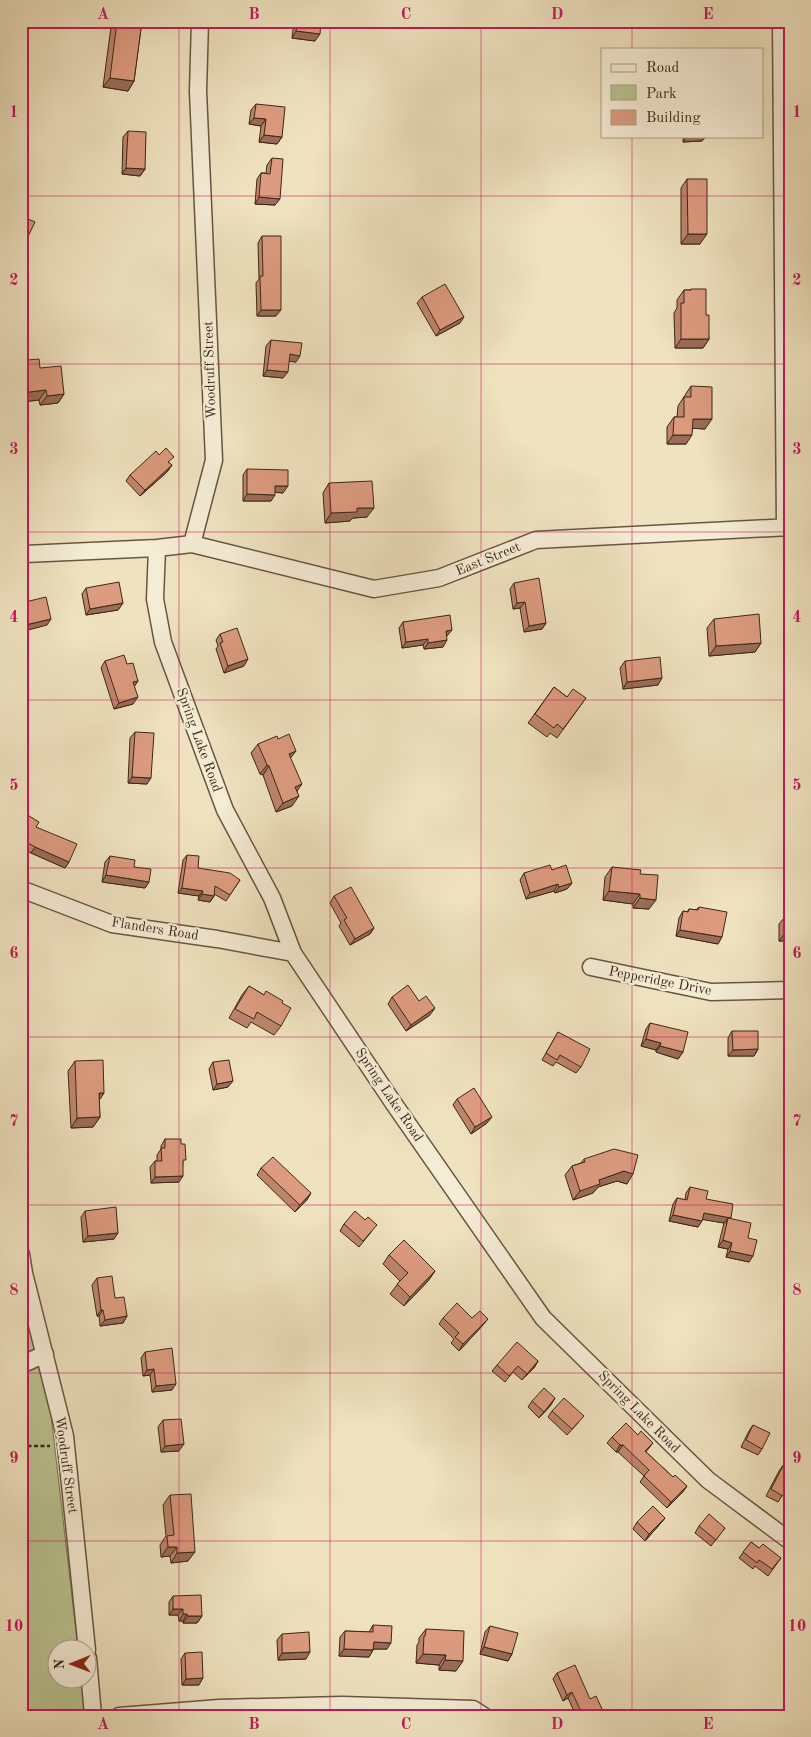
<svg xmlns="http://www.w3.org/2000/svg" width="811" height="1737" viewBox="0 0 811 1737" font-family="'Old Standard TT',serif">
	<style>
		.green { fill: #bbc391; stroke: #7b7653 }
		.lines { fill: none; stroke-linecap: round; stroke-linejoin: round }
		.minor-casing { stroke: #685640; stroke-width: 19 }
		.path { stroke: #3b2815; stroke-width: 2.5; stroke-dasharray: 4 2.5; stroke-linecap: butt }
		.minor { stroke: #f5ecd5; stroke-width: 16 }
		.wall { fill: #be856d; stroke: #3b2815 }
		.shaded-wall { fill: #9b6c59; stroke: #3b2815 }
		.building { fill: #dd9b7f; stroke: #3b2815 }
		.grid { fill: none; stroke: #c2185b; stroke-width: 1; stroke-opacity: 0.55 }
		.labels { text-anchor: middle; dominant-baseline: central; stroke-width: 4.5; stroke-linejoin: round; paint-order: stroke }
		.street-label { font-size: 14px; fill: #3b2815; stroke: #f5ecd5 }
		.neatline { fill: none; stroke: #c2185b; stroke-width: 2 }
		.grid-label { font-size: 16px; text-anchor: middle; font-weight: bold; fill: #c2185b }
	</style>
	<rect width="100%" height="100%" fill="#efe2bf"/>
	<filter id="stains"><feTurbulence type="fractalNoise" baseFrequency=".004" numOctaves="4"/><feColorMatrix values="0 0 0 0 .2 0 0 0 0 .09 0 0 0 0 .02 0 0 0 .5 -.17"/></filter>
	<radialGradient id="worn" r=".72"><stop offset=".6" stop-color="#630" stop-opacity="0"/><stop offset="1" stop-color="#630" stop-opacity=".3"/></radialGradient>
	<path class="green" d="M21,1296L51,1415L78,1649L58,1650V1680H81L85,1716H21Z"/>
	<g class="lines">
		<g class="minor-casing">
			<path id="minor" d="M781,21L785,528
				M192,544L214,460L198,91L200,21
				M157,548L155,599L163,642L225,810L272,898L293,953L394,1104L543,1318L708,1480L790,1541
				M21,556L25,554L157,548L192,544L374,589L439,578L536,540L790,527
				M21,889L112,924L217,939L293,953
				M591,967L711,992L790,990
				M21,1254L24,1273L65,1436L87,1650
				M21,1365L45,1354
				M88,1658L93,1716
				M119,1716L219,1708L342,1705L473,1709L484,1716"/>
		</g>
		<path class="path" d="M21,1446H50"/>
		<use href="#minor" class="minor"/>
	</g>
	<path class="wall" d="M115,21H142L134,81L128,91L103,87L111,27Z
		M294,21H321L315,41L292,38Z
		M256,104L282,137L277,144L259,142L261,126L249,124L251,110Z
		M128,131L145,169L140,176L122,174L123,137Z
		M683,136H706L702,141L683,142Z
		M272,158L275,205L255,204L257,179L261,173H266L267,165Z
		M687,179L700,244H681V188Z
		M262,236L276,316H257L256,283L259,279L258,243Z
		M691,289L706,315L709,339L703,348H675L674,313L677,308V300L684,290H690Z
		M422,297L460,323L436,336L417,303Z
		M271,340L296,362L289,361L283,378L263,376L266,346Z
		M27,360L40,368L64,394L58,403L40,405L39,400L21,402V368Z
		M691,386L705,429L693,428L686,444H667V427L674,417H677L678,406Z
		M159,455L172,465L167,472L140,496L126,481L130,475Z
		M247,469L283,493L275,492L271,501H243V475Z
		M329,483L367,517L353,518L350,521L325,523L323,493Z
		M514,583L546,623L542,629L524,632L520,608L513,609L510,589Z
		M86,588L123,603L118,610L86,615L82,594Z
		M714,619L761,643L755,652L709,656L707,628Z
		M403,622L447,636L446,637L443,647L424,649L423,645L402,648L399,628Z
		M220,634L244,666L224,673L216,649L218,646L216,640Z
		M105,661L127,664L138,681L134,686L133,704L114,709L101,668Z
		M625,661L658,685L623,689L620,668Z
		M554,687L567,697L586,698L557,738L550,733L547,737L528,723Z
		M135,732L147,784L128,783L130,738Z
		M258,744L290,758L297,792L292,806L276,812L263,775L260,774L251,753Z
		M21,811L69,862L65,868L31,853L21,848Z
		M187,855L198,868L240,880L226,901L214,894V896L210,902L198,900L199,896L178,893L183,860Z
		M110,856L134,867L149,882L145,888L102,882L105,862Z
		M612,867L640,874L649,909L633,908V904L603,900L605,877Z
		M552,870L572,883L567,889L555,893L554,891L526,899L520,880L524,873Z
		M334,896L374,928L370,934L350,945L339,926L341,923L330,903Z
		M699,907L718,944L676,936L679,918L683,911L687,912L689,909L696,910Z
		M784,918L790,941H779V924Z
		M249,986L264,995L282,1003L281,1026L274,1035L251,1022L247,1028L229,1018L242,995Z
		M392,997L419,1001L430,1015L406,1031L388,1004Z
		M650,1023L683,1052L678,1059L656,1052V1050L641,1046L646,1029Z
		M789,1026L790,1052H785V1032Z
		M732,1031L758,1049L754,1056H728V1038Z
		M558,1032L581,1067L576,1073L556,1062L553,1066L542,1060Z
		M75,1061L104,1093L99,1100L100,1117L93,1127L71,1128L68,1071Z
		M213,1062L228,1087L213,1090L209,1069Z
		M457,1099L487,1123L471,1134L453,1105Z
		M165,1139L181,1144L183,1164L179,1182L151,1183L150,1167L155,1161H157V1155L161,1149V1146Z
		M584,1159L627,1184L617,1181L598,1187L593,1193L573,1200L565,1175L572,1166L581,1163Z
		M261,1168L307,1200L295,1212L257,1175Z
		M690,1187L706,1199L730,1219L748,1238L749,1262L726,1257L728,1249L718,1247L724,1223L702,1219L698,1227L669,1221L673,1204L677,1198L685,1200L686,1193Z
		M85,1211L114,1239L83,1242L81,1217Z
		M365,1220L372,1231L359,1247L340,1231L344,1224Z
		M389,1255L429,1280L404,1306L390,1294L400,1281L383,1264Z
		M97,1278L115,1298L127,1316L123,1323L100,1326L99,1316H97L92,1285Z
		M443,1318H472L483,1325L459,1351L451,1343L454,1339L439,1324Z
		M145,1352L172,1390L152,1392L150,1375L143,1376L141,1358Z
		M538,1361L534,1368L522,1380L513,1372L505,1382L492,1371L497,1365Z
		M532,1401L551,1405L539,1418L528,1407Z
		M552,1411L579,1422L567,1435L548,1417Z
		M163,1420L179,1451L161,1452L158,1427Z
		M753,1425L762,1449L758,1455L741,1447L749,1431Z
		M638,1435L653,1443L646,1452L673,1477L687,1486L682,1493L667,1508L640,1482L644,1476L618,1452H616L607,1443L612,1437Z
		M784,1464L790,1467V1490L788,1492L785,1491L778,1502L766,1496L779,1471Z
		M170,1495L188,1561L171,1563L170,1556L161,1557L160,1545L166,1536L163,1505Z
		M665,1518L660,1524L645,1541L633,1529L637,1522Z
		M699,1526L725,1528L711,1546L695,1533Z
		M751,1542L759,1548L781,1558L768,1576L755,1566L753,1569L739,1558Z
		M173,1596L202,1616L197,1623H183V1621H179L178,1615H169V1602Z
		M373,1625L387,1649H373V1650L369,1657L339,1656L340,1637L345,1631L369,1632Z
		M490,1626L512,1654L508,1661L480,1654L485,1632Z
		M426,1629L456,1671L439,1670V1665L416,1663L417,1645L419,1642V1638Z
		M282,1634L306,1659L278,1660L277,1640Z
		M185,1653L199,1685H182L181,1659Z
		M557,1673L590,1699L600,1716H576L568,1698L563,1701L553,1679Z"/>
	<path class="shaded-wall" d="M296,31L320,34L315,41L292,38Z
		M110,78L134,81L128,91L103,87Z
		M254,118L266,119L261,126L249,124Z
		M264,135L282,137L277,144L259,142Z
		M687,136H706L702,141L683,142Z
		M126,168L145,169L140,176L122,174Z
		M259,197L280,199L275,205L255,204Z
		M688,234H707L700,244H681Z
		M261,310H281L276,316H257Z
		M464,317L460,323L436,336L440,330Z
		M681,339H709L703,348H675Z
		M290,354L300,356L296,362L285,361Z
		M267,370L288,372L283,378L263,376Z
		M46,390L39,400L21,402V393Z
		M64,394L58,403L40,405L47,396Z
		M693,419H712L705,429L686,428Z
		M673,435H692L686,444H667Z
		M172,465L167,472L140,496L145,490Z
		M275,486H288L283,493L271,492Z
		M247,494L275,495L271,501H243Z
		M357,508H374L367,517L353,518L350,521L325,523L331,513Z
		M525,602L520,608L513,609L517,603Z
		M123,603L118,610L86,615L90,609Z
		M51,619L47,625L21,632V626Z
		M546,623L542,629L524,632L529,626Z
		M452,630L447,636L441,637L446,631Z
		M428,639L423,645L402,648L406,642Z
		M447,640L443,647L424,649L428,643Z
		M761,643L755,652L709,656L716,646Z
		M248,659L244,666L224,673L228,666Z
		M662,678L658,685L623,689L627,682Z
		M138,681L134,687L133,682Z
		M138,697L133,704L114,709L119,703Z
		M296,751L289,760V754Z
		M267,765L269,766L263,775L260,774Z
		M132,777L151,778L147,784L128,783Z
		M302,784L295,794V787Z
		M299,796L292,806L276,812L283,803Z
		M35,847L69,862L65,868L31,853Z
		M106,875L149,882L145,888L102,882Z
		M572,883L567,889L555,893L559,887Z
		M558,884L554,891L526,899L530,893Z
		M182,888L203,891L199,896L178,893Z
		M609,891L640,894L633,904L603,900Z
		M202,894L214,896L210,902L198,900Z
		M640,898L656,900L649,909L633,908Z
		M374,928L370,934L350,945L355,939Z
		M680,930L722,937L718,944L676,936Z
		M784,934H790V941H779Z
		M435,1008L430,1015L406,1031L411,1025Z
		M646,1039L661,1043L656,1050L641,1046Z
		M789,1045L790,1052H785Z
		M660,1046L683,1052L678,1059L656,1052Z
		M758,1049L754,1056H728L733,1050Z
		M233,1081L228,1087L213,1090L217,1084Z
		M99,1093H104L98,1102Z
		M100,1117L93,1127L71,1128L77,1118Z
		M492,1117L487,1123L471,1134L475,1127Z
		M624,1171L633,1174L627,1184L617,1181L598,1187L593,1193L573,1200L580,1191L599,1180Z
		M183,1176L179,1182L151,1183L155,1177Z
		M311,1193L307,1200L295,1212L300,1205Z
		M704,1213L731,1218L726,1224L728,1218L724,1223L699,1219Z
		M673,1215L702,1221L698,1227L669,1221Z
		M118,1233L114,1239L83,1242L88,1236Z
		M723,1240L732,1243L728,1249L718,1247Z
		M730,1251L753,1256L749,1262L726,1257Z
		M435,1271L429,1280L404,1306L410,1297Z
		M101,1310H103L99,1316H97Z
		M127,1316L123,1323L100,1326L105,1320Z
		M488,1319L483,1325L459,1351L463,1344Z
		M538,1361L534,1368L522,1380L527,1374Z
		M154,1369L150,1375L143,1376L147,1370Z
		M176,1384L172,1390L152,1392L156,1386Z
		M555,1398L551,1405L539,1418L544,1412Z
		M184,1444L179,1451L161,1452L165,1446Z
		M620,1445H623L618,1452H616Z
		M687,1486L682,1493L667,1508L671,1502Z
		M665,1518L660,1524L645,1541L649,1534Z
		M168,1547H177L170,1556L161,1557Z
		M195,1552L188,1561L171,1563L177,1553Z
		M173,1609H183L178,1615H169Z
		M183,1614H187L183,1621H179Z
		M188,1616H202L197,1623H183Z
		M374,1642L391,1643L387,1649H369Z
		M484,1647L512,1654L508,1661L480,1654Z
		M344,1649L373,1650L369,1657L339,1656Z
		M310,1652L306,1659L278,1660L282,1653Z
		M423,1654L446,1655L439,1665L416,1663Z
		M445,1660L463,1661L456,1671L439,1670Z
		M203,1678L199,1685H182L186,1679Z
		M572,1692L568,1698L563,1701L567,1695Z
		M603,1711L600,1716H593Z"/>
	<path class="building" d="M117,21H142L134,81L110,78Z
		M298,21H321L320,34L296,31Z
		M256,104L285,107L282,137L264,135L266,119L254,118Z
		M128,131L146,132L145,169L126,168Z
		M272,158L283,159L280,199L259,197L261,173L270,174Z
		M687,179H707V234H688Z
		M21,216L35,222L21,251Z
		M262,236H281V310H261L260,276H263Z
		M445,284L464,317L440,330L422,297Z
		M691,289H706V315H709V339H681V303H684V290H691Z
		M271,340L302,343L300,356L290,354L288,372L267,370Z
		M39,359L40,368L61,366L64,394L47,396L46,390L21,393V368L28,367L27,360Z
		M691,386L712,387V419H693L692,435H673L674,417H684V397H691Z
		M166,448L174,457L168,462L172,465L145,490L130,475L156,451L159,455Z
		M247,469L288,470V486H275V495L247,494Z
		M372,481L374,508H357V512L331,513L329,483Z
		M539,578L546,623L529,626L525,602L517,603L514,583Z
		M119,582L123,603L90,609L86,588Z
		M46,597L51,619L21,626V603Z
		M759,614L761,643L716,646L714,619Z
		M450,615L452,630L446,631L447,640L428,643V639L406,642L403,622Z
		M237,628L248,659L228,666L220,643L223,642L220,634Z
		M124,655L127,664L133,663L138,681L133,682L138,697L119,703L105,661Z
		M660,657L662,678L627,682L625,661Z
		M554,687L567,697L573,689L586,698L563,729L557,724L554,728L535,714Z
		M135,732L154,733L151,778L132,777Z
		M289,734L296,751L289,754L302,784L295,787L299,796L283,803L269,766L267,765L258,744L277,736L278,739Z
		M21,800L24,802L21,807Z
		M21,811L39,822L36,827L77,844L69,862L35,847L21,839Z
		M187,855L199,856L198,868L230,873L240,880L230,895L215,886L214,896L202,894L203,891L182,888Z
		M110,856L135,860L134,867L151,869L149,882L106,875Z
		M550,865L552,870L566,865L572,883L559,887L558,884L530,893L524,873Z
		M612,867L641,870L640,874L658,875L656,900L640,898V894L609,891Z
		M351,887L374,928L355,939L344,920L347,918L334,896Z
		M699,907L727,912L722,937L680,930L683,911L688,912L689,909L698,910Z
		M784,918H790V934H784Z
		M408,985L419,1001L426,996L435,1008L411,1025L392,997Z
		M249,986L264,995L266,991L283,1001L282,1003L291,1008L281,1026L257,1012L254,1019L235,1009Z
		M650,1023L688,1032L683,1052L660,1046L661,1043L646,1039Z
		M789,1026H790L789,1045Z
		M732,1031H758V1049L733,1050Z
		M558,1032L590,1049L581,1067L560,1055L557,1060L546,1053Z
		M103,1060L104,1093H99L100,1117L77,1118L75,1061Z
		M229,1060L233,1081L217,1084L213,1062Z
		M474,1088L492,1117L475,1127L457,1099Z
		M165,1139H181V1144H185L186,1160H183V1176L155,1177V1161H162L161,1148H165Z
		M614,1149L638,1155L633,1174L624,1171L599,1180L600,1184L580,1191L572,1166L585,1162L584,1159Z
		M273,1157L311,1193L300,1205L261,1168Z
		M690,1187L708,1191L706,1199L733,1204L731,1218L704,1213L702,1221L673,1215L677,1198L687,1200Z
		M116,1207L118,1233L88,1236L85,1211Z
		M355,1211L365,1220L368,1217L377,1225L363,1241L344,1224Z
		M728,1218L751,1223L748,1238L757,1240L753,1256L730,1251L732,1243L723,1240Z
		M404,1240L435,1271L410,1297L397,1284L408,1273L389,1255Z
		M112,1276L115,1298L124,1297L127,1316L105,1320L103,1310H101L97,1278Z
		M457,1303L472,1318L480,1311L488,1319L463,1344L455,1337L459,1333L443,1318Z
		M517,1342L538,1361L527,1374L518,1366L509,1376L497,1365Z
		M172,1348L176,1384L156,1386L154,1369L147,1370L145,1352Z
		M544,1388L555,1398L544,1412L532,1401Z
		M564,1398L584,1416L572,1429L552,1411Z
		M181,1419L184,1444L165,1446L163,1420Z
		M626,1423L638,1435L641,1431L653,1443L645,1451L673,1477L675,1475L687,1486L671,1502L644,1476L649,1470L623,1445H620L612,1437Z
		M753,1425L770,1433L762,1449L746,1440Z
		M784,1464L790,1467V1484H789L783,1496L771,1489Z
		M191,1494L195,1552L177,1553V1547H168L167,1536L174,1535L170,1495Z
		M653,1506L665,1518L649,1534L637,1522Z
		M709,1514L725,1528L716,1540L699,1526Z
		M751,1542L759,1548L763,1544L781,1558L772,1569L759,1560L757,1563L743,1552Z
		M201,1595L202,1616H188L187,1614H183V1609H173V1596Z
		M373,1625L392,1626L391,1643L374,1642L373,1650L344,1649L345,1631L373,1632Z
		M490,1626L518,1633L512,1654L484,1647Z
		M426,1629L464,1631L463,1661L445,1660L446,1655L423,1654L424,1636H425Z
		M309,1632L310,1652L282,1653V1634Z
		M202,1652L203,1678L186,1679L185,1653Z
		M575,1665L590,1699L596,1696L603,1711L593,1716H583L572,1692L567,1695L557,1673Z"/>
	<path class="grid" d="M179,21V1716M330,21V1716M481,21V1716M632,21V49M632,136V1716M21,196H790M21,364H790M21,532H790M21,700H790M21,868H790M21,1037H790M21,1205H790M21,1373H790M21,1541H790"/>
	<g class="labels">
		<g class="street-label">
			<text transform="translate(210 370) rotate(-92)">Woodruff Street</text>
			<text transform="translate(488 559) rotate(-22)">East Street</text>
			<text transform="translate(199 740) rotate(70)">Spring Lake Road</text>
			<text transform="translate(155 929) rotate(9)">Flanders Road</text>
			<text transform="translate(660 981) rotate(11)">Pepperidge Drive</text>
			<text transform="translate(389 1095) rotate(56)">Spring Lake Road</text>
			<text transform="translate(639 1412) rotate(45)">Spring Lake Road</text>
			<text transform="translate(66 1465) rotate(82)">Woodruff Street</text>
		</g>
	</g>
	<rect width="811" height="1737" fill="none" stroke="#efe2bf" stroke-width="55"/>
	<rect x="601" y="48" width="162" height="90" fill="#f5ecd5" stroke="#ab9e88"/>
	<rect x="611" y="64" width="25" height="8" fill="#f5ecd5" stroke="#ab9e88"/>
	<text x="646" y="72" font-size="15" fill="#3b2815">Road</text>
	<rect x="611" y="85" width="25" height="15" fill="#bbc391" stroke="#ab9e88"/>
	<text x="646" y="98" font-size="15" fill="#3b2815">Park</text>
	<rect x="611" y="110" width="25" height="15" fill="#dd9b7f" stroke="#ab9e88"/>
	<text x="646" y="122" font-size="15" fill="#3b2815">Building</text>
	<g transform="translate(72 1664) rotate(269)"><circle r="24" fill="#f5ecd5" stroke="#ab9e88"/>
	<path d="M0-4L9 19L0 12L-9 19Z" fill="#8f2418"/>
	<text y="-8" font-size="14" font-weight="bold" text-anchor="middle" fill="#3b2815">N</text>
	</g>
	<rect x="28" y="28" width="756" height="1682" class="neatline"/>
	<g class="grid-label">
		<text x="103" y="19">A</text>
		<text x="254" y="19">B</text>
		<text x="406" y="19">C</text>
		<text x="557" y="19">D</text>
		<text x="708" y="19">E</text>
		<text x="14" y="117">1</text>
		<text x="797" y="117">1</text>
		<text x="14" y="285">2</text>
		<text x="797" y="285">2</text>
		<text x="14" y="454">3</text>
		<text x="797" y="454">3</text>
		<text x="14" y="622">4</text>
		<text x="797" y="622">4</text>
		<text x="14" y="790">5</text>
		<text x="797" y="790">5</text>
		<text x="14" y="958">6</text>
		<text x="797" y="958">6</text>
		<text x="14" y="1126">7</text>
		<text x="797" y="1126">7</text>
		<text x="14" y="1295">8</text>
		<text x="797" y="1295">8</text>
		<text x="14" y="1463">9</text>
		<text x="797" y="1463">9</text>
		<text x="14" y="1631">10</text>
		<text x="797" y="1631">10</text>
		<text x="103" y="1729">A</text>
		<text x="254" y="1729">B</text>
		<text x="406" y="1729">C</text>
		<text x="557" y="1729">D</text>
		<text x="708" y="1729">E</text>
	</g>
	<rect width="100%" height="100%" filter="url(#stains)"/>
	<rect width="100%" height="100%" fill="url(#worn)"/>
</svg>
